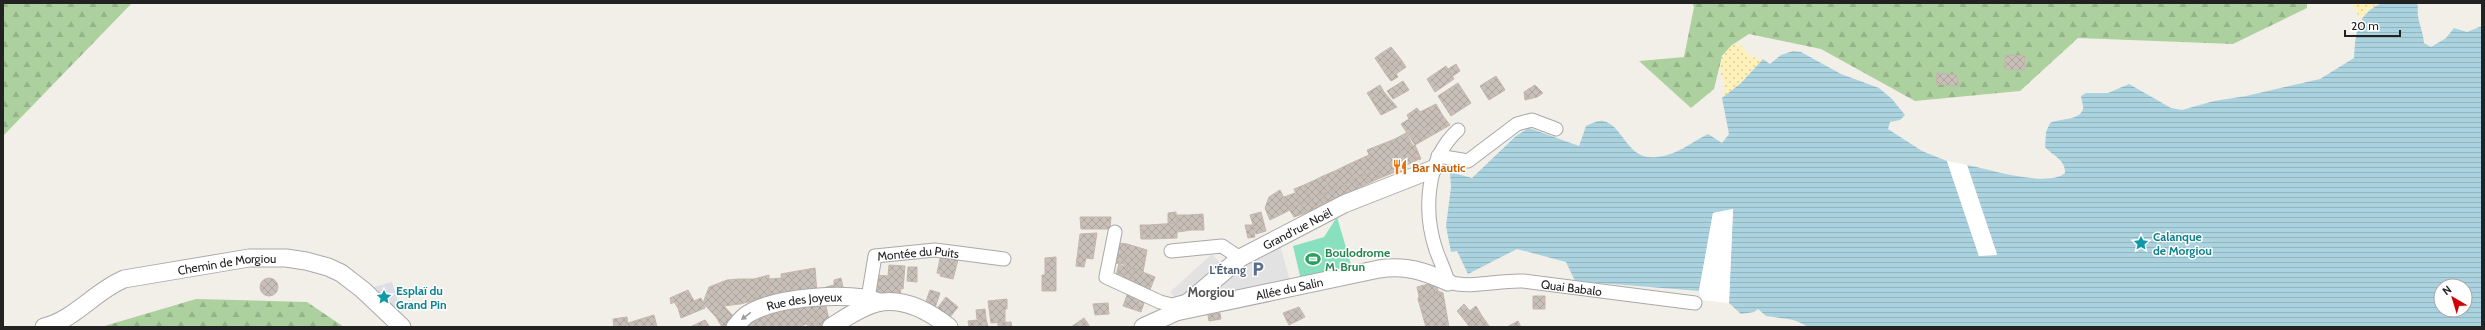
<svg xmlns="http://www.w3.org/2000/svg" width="2485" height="330" viewBox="0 0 2485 330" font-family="Cabin,sans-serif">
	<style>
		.forest { fill: url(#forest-firs) }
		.sand { fill: url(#sand-dots) }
		.pitch { fill: #88e0be }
		.parking { fill: #e2e2e2 }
		.plaza { fill: #dddde8 }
		.water { fill: url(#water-rules); fill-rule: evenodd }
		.pier { fill: #fff }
		.building { fill: url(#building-cross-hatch); stroke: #c4b6ab }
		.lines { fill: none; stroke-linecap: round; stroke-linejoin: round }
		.pedestrian-casing { stroke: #a9a9a9; stroke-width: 15 }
		.minor-casing { stroke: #a9a9a9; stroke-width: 19 }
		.pedestrian { stroke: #fff; stroke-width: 13 }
		.minor { stroke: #fff; stroke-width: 17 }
		.oneway { fill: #9c9c9c }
		.labels { text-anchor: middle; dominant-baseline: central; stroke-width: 3; stroke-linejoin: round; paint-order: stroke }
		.food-label { font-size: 12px; font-weight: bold; fill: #c56008; stroke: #fff; text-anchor: start }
		.street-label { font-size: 12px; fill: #222; stroke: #fff }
		.culture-label { font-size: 12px; font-weight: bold; fill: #0d838f; stroke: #fff; text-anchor: start }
		.leisure-label { font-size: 12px; font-weight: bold; fill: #27864d; stroke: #fff; text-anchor: start }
		.service-label { font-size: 12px; font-weight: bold; fill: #4e5e75; stroke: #fff; text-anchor: end }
		.neighbourhood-label { font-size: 13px; font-weight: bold; fill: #555; stroke: #fff }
	</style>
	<defs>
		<pattern id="forest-firs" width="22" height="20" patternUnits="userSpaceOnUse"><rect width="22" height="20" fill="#add19e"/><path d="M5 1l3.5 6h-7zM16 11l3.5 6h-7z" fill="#95b388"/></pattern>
		<pattern id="sand-dots" width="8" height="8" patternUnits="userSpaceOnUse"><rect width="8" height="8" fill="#fff1ba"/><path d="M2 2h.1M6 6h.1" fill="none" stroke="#dacea0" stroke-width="1.8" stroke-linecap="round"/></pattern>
		<pattern id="water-rules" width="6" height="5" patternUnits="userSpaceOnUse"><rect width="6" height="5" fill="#aad3df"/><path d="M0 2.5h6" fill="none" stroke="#92b5bf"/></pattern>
		<pattern id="building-cross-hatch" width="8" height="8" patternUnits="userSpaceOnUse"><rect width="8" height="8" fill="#c7bfb8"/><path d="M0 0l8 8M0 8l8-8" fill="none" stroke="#aba49e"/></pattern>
	</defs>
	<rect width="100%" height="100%" fill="#f2efe9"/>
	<path class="forest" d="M3,3H132L3,136Z
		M1692,3H2307V8L2233,44L2078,38L2020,91L1915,101L1821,49L1749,34L1732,45L1722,56L1714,89L1691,108L1639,61L1684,57L1694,7Z
		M196,299L307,302L344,327H101Z"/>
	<path class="sand" d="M2352,3H2382L2371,8L2360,19Z
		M1740,44L1751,57L1763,59L1741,83L1722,98L1725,88L1720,70L1722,56L1732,45Z"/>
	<path class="pitch" d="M1337,217L1352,268L1301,280L1293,246L1324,237Z"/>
	<path class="parking" d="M1280,245L1290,281L1208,297L1219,275Z
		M1212,254L1220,263L1178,301L1170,292Z"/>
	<path class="plaza" d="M392,282L399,305L401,326L363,290Z"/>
	<path class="water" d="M2382,3H2415L2418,5C2416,20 2423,29 2424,43L2431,47L2446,38L2454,28L2467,32L2482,26V327H1808C1794,317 1782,319 1766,316L1758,309L1754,312L1741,314L1729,303L1733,209L1713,213L1699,291L1575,281L1566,262L1517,249L1468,274L1457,251L1451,252L1446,226L1451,187L1450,172L1472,178L1516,136L1529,128L1579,146L1586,126C1591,124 1598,120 1603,121C1624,125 1626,161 1657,157C1675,156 1692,142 1708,134L1722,143L1729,134L1722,98L1741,83L1763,59L1770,64L1781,55L1793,51L1801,52L1841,74L1879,88L1892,99L1905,115L1900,120L1890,122L1888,129L1922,151L1947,161L1979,256L1997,254L1967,165C1989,169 2047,188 2065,173C2066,160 2052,155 2045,147L2046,132L2050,123C2059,118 2080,121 2083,109C2084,105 2081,100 2081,96L2086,93H2108L2129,84L2171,108L2182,110L2214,101L2246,96L2320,79L2354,58C2356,32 2356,15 2382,3ZM2441,286H2465V310H2441Z"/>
	<path class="pier" d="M1947,161L1967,165L1997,255L1979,256Z
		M1733,209L1729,303L1702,300L1699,291L1713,213Z"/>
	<path class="building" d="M1391,47L1399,57L1387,65L1380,54Z
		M1380,54L1391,69L1385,73L1375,58Z
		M2005,55L2025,56L2024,70L2005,69Z
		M1399,57L1402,61L1391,69L1387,65Z
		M1402,61L1406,67L1396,74L1398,77L1391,81L1385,73Z
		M1456,64L1460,71L1453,76L1448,69Z
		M1446,66L1454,79L1435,92L1427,79Z
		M1937,73L1956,75L1959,86L1936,84Z
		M1496,76L1505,90L1489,100L1480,86Z
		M1403,81L1409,90L1393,99L1387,91Z
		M1458,83L1471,103L1451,116L1438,96Z
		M1380,85L1384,92L1371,99L1367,93Z
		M1535,85L1543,93L1537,97L1525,100L1524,92Z
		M1384,92L1397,107L1381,115L1371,99Z
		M1436,104L1443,116L1417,133L1422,141L1415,145L1401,124L1409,119L1407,115L1417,108L1420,112Z
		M1443,116L1450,125L1422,141L1417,133Z
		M1406,133L1413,146L1401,151L1395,139Z
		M1395,139L1409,172L1397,179L1391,163L1376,170L1367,150Z
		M1415,145L1421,159L1417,160L1415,156L1405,160L1401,151Z
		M1369,155L1376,170L1365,175L1358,160Z
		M1415,156L1417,160L1407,165L1405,160Z
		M1358,160L1365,175L1354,179L1347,165Z
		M1391,163L1395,172L1380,178L1376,170Z
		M1347,165L1354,179L1343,185L1337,170Z
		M1337,170L1343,185L1331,190L1323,176Z
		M1376,170L1380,178L1369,183L1365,175Z
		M1365,175L1369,183L1359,188L1354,179Z
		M1323,176L1331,190L1323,194L1315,180Z
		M1354,179L1359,188L1347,193L1343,185Z
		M1315,180L1323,194L1311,199L1304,185Z
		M1304,185L1311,199L1301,204L1294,189Z
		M1343,185L1347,193L1335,199L1331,190Z
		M1280,190L1290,210L1270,220L1265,208L1269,197Z
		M1331,190L1335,199L1326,202L1323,194Z
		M1295,193L1301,204L1289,209L1284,197Z
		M1323,194L1326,202L1316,208L1311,199Z
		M1311,199L1316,208L1305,213L1301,204Z
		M1301,204L1305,213L1294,217L1289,209Z
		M1176,212L1177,223L1168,224V213Z
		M1261,212L1266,231L1256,234L1250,215Z
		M1203,214L1204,230H1191L1189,215Z
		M1177,215H1189L1191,230L1178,232Z
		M1080,217H1111L1110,229H1081Z
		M1177,223V238L1150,239L1149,225Z
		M1140,225H1149L1150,239H1141Z
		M1245,225H1253L1255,237L1248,238Z
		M1097,233L1093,259L1086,258L1084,267L1076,266L1080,234Z
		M1119,243L1127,244L1123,264L1115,263Z
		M1127,244L1147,250L1145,261L1124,256Z
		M941,254L959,256L953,279L940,276L941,274L937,273Z
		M1124,256L1145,261L1143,272L1128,266L1127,268L1123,264Z
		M1056,257V291H1045V258Z
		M1119,264L1127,268L1122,281L1115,278Z
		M889,265L905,266L903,289L901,288L900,294L872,292L874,275L888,276Z
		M1128,266L1135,269L1129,284L1122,281Z
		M908,267H917V282L907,281Z
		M815,268L817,293L794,296L792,272Z
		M1135,269L1155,277L1149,292L1129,284Z
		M792,272L794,296H784L781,274Z
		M769,275V300H756L754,279Z
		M1042,275H1045V291H1042Z
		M260 287a9 9 0 1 1 18 0a9 9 0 1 1-18 0Z
		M781,278L784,296L769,300V279Z
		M841,278L844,292L827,294L826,287L834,285V280Z
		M739,279H754L756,300L748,302Z
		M739,279L748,302L740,304L732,292L727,280Z
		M727,280L732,292L740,304L724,306L709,287Z
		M1436,282L1438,291L1419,296L1417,287Z
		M709,287L724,306L716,317L703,303Z
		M688,290L694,301L678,308L674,302L671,304L670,298Z
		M930,290L940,293L934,311L924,307Z
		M1129,290L1146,297L1141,312L1123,306Z
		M1438,291L1443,293L1418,299L1419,296Z
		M1443,293L1449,327H1426L1418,299Z
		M1533,296H1545V309H1533Z
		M946,297L958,307L947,321L935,311Z
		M701,298L705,308L681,318L678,308Z
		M1007,299V309H1005V322L991,323L988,301Z
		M1108,303L1109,314L1095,315L1093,304Z
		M1464,304L1470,311L1462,317L1457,311Z
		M724,306L734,317L731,327H722L716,317Z
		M813,306L817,321L797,327H740L775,309Z
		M813,306H826L830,324L819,327Z
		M1476,306L1482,316L1469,326L1462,317Z
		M1299,307L1305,317L1289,325L1283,313Z
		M985,309L986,319H977L976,310Z
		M1220,313L1221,319L1209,321L1208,315Z
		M654,315L657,327H628V323Z
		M1482,316L1489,326L1469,327V326Z
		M627,317L628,325L614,327L613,319Z
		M1084,318L1090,327H1071Z
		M986,319L988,327H969L968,321Z
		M705,320L710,327H690Z
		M817,321L819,327H808L807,324Z
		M1518,321L1521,327H1507Z
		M1011,322L1012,327H998V323Z"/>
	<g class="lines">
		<g class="pedestrian-casing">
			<g id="pedestrian">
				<path id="s1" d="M1458,130C1426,159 1423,211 1436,250C1440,261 1445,271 1448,282C1471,289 1498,280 1523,281L1695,303"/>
				<path d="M1438,156L1468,161L1517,124L1532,120L1556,129"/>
				<path d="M1115,232L1106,277L1160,302L1172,305L1187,301"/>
				<path d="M1171,251L1222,246L1240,258"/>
				<path id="s2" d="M868,298L875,256L935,250L1004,259"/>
			</g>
		</g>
		<g class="minor-casing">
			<g id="minor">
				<path id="s3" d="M1178,311L1240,258L1344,204L1433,169"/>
				<path id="s4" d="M44,327C74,320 95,291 124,279L249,258H286L306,261L328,267L341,273L363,290L402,327"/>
				<path id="s5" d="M735,327C739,322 743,317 748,314C775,297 850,291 879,302"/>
				<path d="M831,327C845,318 861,307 877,303C903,297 930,312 949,327"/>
				<path id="s6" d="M1143,327L1176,312L1379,269C1406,265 1424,271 1448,282"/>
			</g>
		</g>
		<use href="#pedestrian" class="pedestrian"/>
		<use href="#minor" class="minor"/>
	</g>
	<defs><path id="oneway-solid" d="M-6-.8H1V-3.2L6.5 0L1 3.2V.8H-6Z"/></defs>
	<use class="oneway" href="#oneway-solid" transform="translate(746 316) rotate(143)"/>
	<defs>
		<g id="restaurant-bare" transform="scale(1.2)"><path d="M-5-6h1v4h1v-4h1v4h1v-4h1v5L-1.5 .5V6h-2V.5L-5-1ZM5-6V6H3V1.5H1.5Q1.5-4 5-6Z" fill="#e8710a" stroke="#fff" stroke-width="2.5" paint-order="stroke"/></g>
		<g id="sight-bare" transform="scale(1.2)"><path d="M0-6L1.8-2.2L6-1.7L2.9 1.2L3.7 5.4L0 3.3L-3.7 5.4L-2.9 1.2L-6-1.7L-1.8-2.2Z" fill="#0f9aa8" stroke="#fff" stroke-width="2.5" paint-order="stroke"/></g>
		<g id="stadium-bare" transform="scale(1.2)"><path d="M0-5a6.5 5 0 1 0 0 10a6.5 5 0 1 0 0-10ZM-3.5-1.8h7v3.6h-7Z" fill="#2e9e5b" stroke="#fff" stroke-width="2.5" paint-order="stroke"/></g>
		<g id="parking-bare" transform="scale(1.2)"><path d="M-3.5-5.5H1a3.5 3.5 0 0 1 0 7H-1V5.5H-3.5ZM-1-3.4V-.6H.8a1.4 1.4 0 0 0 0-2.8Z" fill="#5c6f8a" stroke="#fff" stroke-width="2.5" paint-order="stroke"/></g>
	</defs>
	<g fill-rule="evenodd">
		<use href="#restaurant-bare" x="1400" y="167"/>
		<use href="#sight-bare" x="2141" y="243"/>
		<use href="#stadium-bare" x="1313" y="259"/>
		<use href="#parking-bare" x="1258" y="269"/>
		<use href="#sight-bare" x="384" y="297"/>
	</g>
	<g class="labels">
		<g class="food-label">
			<text x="1412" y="167">Bar Nautic</text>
		</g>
		<g class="street-label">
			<text stroke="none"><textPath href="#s3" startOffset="146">Grand'rue Noël</textPath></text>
			<text stroke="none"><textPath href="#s2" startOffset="86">Montée du Puits</textPath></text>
			<text stroke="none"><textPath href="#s4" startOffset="198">Chemin de Morgiou</textPath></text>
			<text stroke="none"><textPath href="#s1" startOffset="287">Quai Babalo</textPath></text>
			<text stroke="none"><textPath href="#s6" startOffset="152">Allée du Salin</textPath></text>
			<text stroke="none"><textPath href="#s5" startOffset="77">Rue des Joyeux</textPath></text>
		</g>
		<g class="culture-label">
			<text x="2153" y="236">Calanque<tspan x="2153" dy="14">de Morgiou</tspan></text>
			<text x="396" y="290">Esplaï du<tspan x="396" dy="14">Grand Pin</tspan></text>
		</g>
		<g class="leisure-label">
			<text x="1325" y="252">Boulodrome<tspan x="1325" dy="14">M. Brun</tspan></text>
		</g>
		<g class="service-label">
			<text x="1246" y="269">L'Étang</text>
		</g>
		<g class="neighbourhood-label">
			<text x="1211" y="292">Morgiou</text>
		</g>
	</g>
	<rect width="2485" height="330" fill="none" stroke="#222222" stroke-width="8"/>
	<g transform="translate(2453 298) rotate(322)"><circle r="19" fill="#ffffff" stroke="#a7a7a7"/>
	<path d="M0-3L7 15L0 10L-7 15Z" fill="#d40000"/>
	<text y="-6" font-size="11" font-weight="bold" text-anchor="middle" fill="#222222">N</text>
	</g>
	<path d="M2345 30v6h55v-6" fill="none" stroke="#222222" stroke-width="2"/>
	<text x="2351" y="30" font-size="12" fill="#222222" stroke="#ffffff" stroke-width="3" paint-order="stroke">20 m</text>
</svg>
